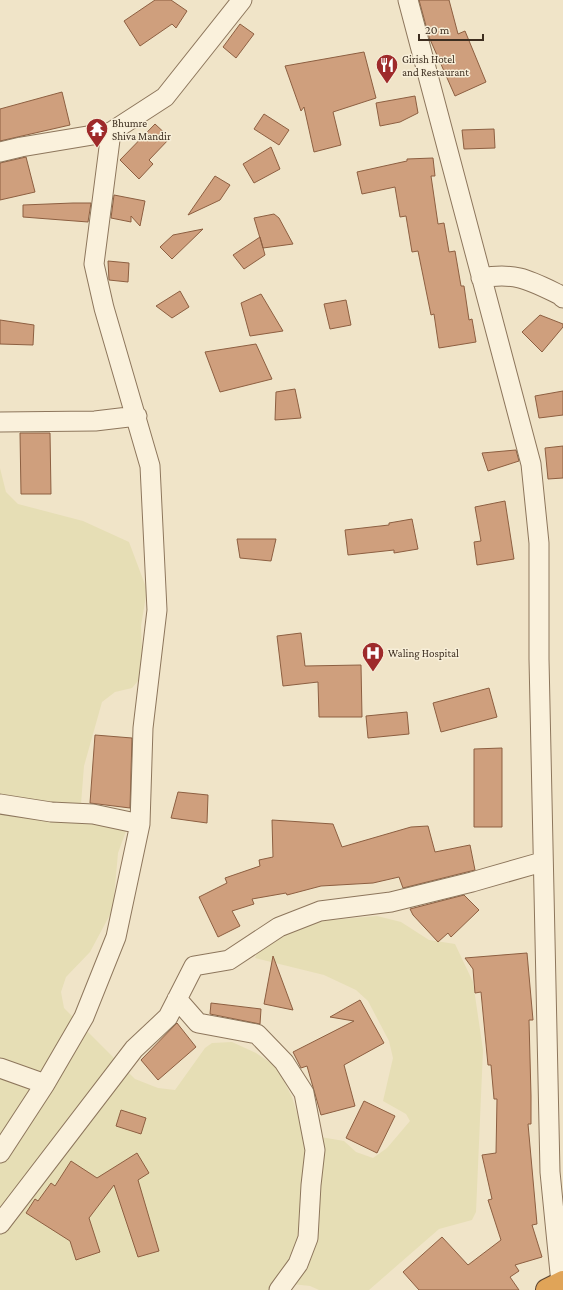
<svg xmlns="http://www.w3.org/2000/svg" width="563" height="1290" viewBox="0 0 563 1290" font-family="'Crimson Pro',serif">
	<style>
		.farmland { fill: #e6deb5 }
		.building { fill: #cf9f7d; stroke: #8d5f41 }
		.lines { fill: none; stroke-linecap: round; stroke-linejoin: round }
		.street-casing { stroke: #8d765c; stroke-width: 21 }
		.highway-casing { stroke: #5b4430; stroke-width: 24 }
		.street { stroke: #faf1dc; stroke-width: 19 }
		.highway { stroke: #e0a458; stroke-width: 22 }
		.labels { text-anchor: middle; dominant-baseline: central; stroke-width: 3; stroke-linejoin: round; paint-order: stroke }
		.poi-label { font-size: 11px; fill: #3d2e20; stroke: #f7eed8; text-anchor: start }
	</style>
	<rect width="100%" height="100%" fill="#f0e4c8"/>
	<path class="farmland" d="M0,468L6,492L18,504L83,521L129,542L147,590L141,626L143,675L132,688L115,692L102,702L84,766L81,804L130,820L118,853L113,909L90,952L66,977L61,992L64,1008L135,1079L158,1088L175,1090L205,1048L212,1043L232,1042L256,1053L277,1067L292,1097L302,1130L309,1135L344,1141L356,1152L373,1158L387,1148L410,1121L406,1114L383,1101L393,1058L389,1041L368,1001L356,990L324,975L255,958L258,950L307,922L377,916L401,922L429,940L455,944L473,982L483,1050L476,1212L472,1220L439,1229L369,1290H319L310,1286L292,1284L286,1290H0Z"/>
	<path class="building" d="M155,0H171L187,11L176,28L172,24L140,46L124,21Z
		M419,0H449L458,34L465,31L486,82L455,96L429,37Z
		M240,24L254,34L236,58L223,47Z
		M364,52L376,98L333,112L341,145L314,152L304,107L301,111L285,66Z
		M62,92L70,125L0,141V109Z
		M415,96L418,113L400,122L380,126L376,103Z
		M264,114L289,130L279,145L254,129Z
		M155,124L170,138L149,160L153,164L139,179L120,160Z
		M494,129L495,148L464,149L462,130Z
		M271,147L280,169L254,183L243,164Z
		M26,157L35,192L0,200V163Z
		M433,158L435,176H431L438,224L444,223L449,252L455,251L461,286H464L469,320L472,319L476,342L439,348L434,314L431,315L418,251L412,252L406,216L400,217L395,187L362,194L357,172L407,161V159Z
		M215,176L230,185L220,200L188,215Z
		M114,195L145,201L140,226L131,216V222L111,218Z
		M73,203H91L88,222L23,217V205Z
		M274,214L279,218L293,244L263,248L254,218Z
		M203,229L172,259L160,247L173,235Z
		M260,237L265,255L244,269L233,255Z
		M108,261L129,263L128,282L109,280Z
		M180,291L189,307L172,318L156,306Z
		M261,294L283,331L250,336L241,303Z
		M346,300L351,325L330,329L324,304Z
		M540,315L563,324V327L542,352L522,332Z
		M0,320L34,325L33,345L0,344Z
		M256,344L272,379L220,392L205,352Z
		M295,389L301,418L275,420L276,392Z
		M563,391V415L539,418L535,396Z
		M20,433H50L51,494H21Z
		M563,446V478L548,479L545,448Z
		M516,450L519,461L488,471L482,453Z
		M505,501L514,559L477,565L474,542L481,541L475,507Z
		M412,519L418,549L394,553V550L348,555L345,530L389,525V523Z
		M237,539H276L271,561L240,558Z
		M301,633L305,666L361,665L362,717H319L318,682L283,686L277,636Z
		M489,688L497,717L441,732L433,703Z
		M407,712L409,734L368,738L366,716Z
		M95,735L132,738L130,808L90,803Z
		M502,748V827H474V749Z
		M178,792L208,795L207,823L171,818Z
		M272,820L333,824L342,847L411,827L428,826L435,852L470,845L475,870L403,888L399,877L373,883L321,886L287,895L286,893L252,899L254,904L232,911L240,926L218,937L199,897L227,883L225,878L260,866L259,860L273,857Z
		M464,895L479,910L451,937L448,933L438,942L413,915L410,909Z
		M527,953L533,1020H529L531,1096V1124H528L537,1224L532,1225L542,1257L515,1265L519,1271L510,1277L519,1290H419L403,1272L442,1237L468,1265L501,1240L488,1200L492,1199L482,1155L496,1153L497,1099H494L491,1065H488L481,992L475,993L473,969L465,958Z
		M273,956L293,1010L264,1004Z
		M360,1000L384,1043L344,1065L355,1106L321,1115L307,1066L301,1068L293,1052L354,1021L330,1017Z
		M211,1003L261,1009L260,1024L210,1014Z
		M177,1023L196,1047L158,1080L141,1060Z
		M364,1101L395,1116L377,1153L346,1138Z
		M121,1110L146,1118L141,1134L116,1126Z
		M137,1153L149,1173L138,1180L159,1251L138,1257L114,1185L89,1218L100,1252L76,1260L70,1241L26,1213L35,1199L38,1201L51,1183L55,1186L71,1161L97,1178Z"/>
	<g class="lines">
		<g class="street-casing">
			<path id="street" d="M408,0L531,464L539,543V659L550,1172L561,1283
				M0,152L21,147L111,132L165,97L242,0
				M481,278C516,272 529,280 560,295L563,298
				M0,422L95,421L137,416
				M0,804L51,812L93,814L140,824
				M177,999L198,1023L257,1034L284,1062L304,1093L315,1150L311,1185L308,1238L298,1264L279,1290
				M0,1068L45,1084
				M0,1153L45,1084L84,1017L116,937L140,824L143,728L157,610L150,466L104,308L94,264L111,132
				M0,1224L134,1049L168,1017L194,966L229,960L279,927L320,911L391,902L472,882L542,862"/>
		</g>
		<g class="highway-casing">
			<path id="highway" d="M547,1290L563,1282"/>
		</g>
		<use href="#street" class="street"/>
		<use href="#highway" class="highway"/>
	</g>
	<defs>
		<g id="restaurant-pin" transform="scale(1.15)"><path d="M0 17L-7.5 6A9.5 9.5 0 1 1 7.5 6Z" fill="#9e2a2b" stroke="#f7eed8"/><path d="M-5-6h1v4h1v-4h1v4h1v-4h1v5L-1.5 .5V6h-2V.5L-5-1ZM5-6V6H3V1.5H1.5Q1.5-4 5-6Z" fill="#fff"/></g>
		<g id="temple-pin" transform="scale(1.15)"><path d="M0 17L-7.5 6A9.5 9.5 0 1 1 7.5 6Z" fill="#9e2a2b" stroke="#f7eed8"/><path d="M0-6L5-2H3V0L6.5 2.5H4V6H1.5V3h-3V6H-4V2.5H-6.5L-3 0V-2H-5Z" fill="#fff"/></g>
		<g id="hospital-pin" transform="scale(1.15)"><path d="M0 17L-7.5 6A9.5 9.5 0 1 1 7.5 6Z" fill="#9e2a2b" stroke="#f7eed8"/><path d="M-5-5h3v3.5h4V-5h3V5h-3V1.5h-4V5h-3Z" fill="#fff"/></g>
	</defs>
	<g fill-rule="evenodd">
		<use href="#restaurant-pin" x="387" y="65"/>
		<use href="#temple-pin" x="97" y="129"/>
		<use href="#hospital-pin" x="373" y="653"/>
	</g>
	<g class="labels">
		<g class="poi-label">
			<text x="402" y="59">Girish Hotel<tspan x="402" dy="13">and Restaurant</tspan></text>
			<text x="112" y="123">Bhumre<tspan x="112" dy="13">Shiva Mandir</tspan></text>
			<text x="388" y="653">Waling Hospital</text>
		</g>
	</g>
	<path d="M419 34v6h64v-6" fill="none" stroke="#3d2e20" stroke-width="2"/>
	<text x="425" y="34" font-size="12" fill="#3d2e20" stroke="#f7eed8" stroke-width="3" paint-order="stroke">20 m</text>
</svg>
